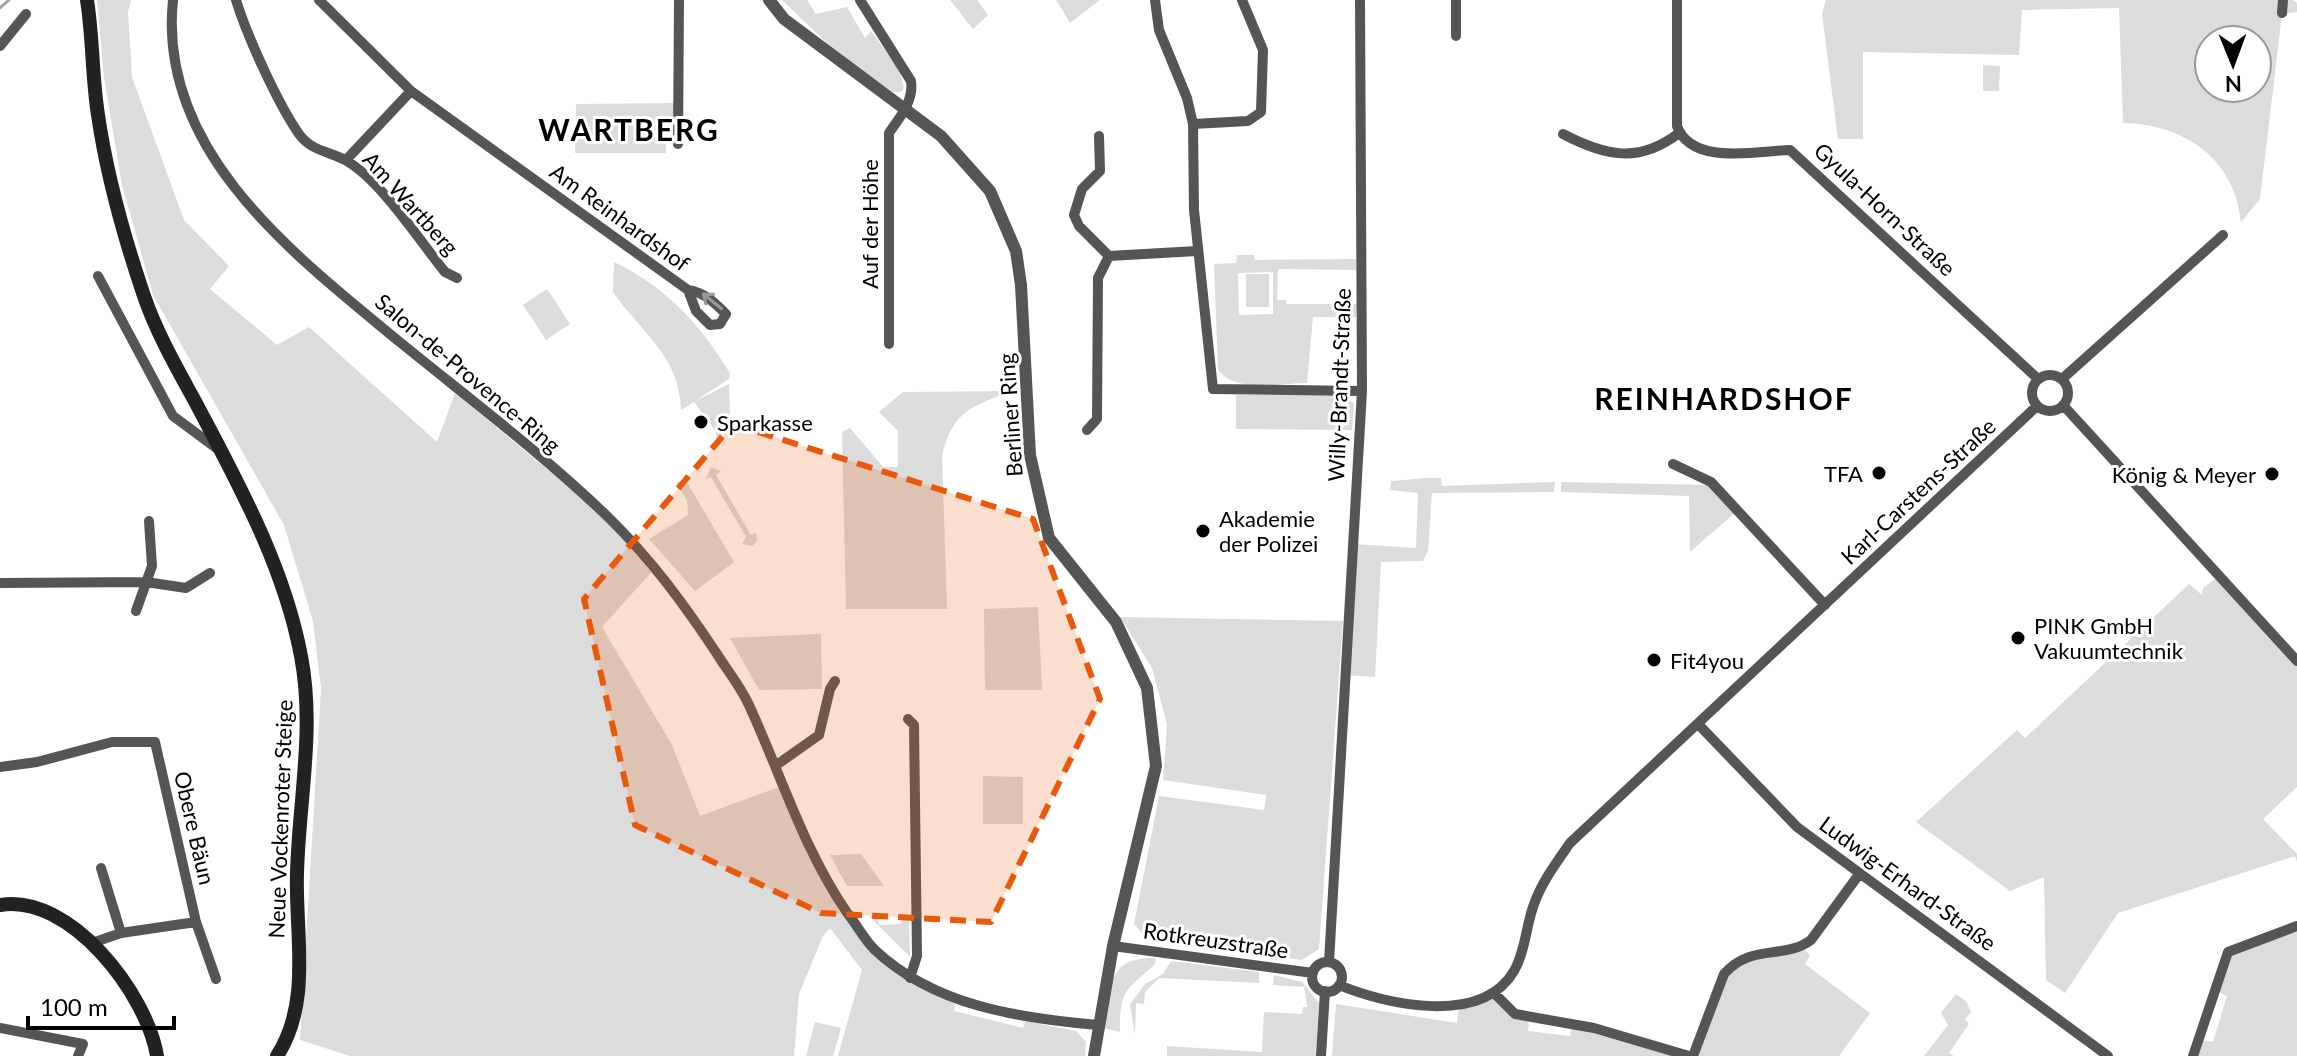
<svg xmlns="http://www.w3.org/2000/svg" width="2297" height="1056" viewBox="0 0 2297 1056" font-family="Lato,sans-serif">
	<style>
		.green { fill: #dcdcdc; fill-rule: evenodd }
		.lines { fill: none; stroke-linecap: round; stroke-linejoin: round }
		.stream { stroke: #a3a3a3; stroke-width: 3 }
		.minor { stroke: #555; stroke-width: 10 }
		.tertiary { stroke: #555; stroke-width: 12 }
		.secondary { stroke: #222; stroke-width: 14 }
		.oneway { stroke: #999 }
		.marked { fill: #e8590c; fill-opacity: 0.2; stroke: #e8590c; stroke-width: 6; stroke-dasharray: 16 10; stroke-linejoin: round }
		.poi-dot { fill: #000; stroke: #fff; stroke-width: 3 }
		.labels { text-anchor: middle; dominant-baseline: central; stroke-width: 6; stroke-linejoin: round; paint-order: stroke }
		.street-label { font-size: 22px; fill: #000; stroke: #fff }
		.poi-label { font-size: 22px; fill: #000; stroke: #fff; text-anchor: start }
		.district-label { font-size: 30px; font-weight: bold; letter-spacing: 2px; fill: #000; stroke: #fff }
	</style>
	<rect width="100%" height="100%" fill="#fff"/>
	<path class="green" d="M97,0H131L128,12L132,77L184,220L229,266L210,289L277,345L309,327L437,442L455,393L548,470L571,484L657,566L602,627L672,745L700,816L782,786C814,854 845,938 910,982C924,991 941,997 955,1004L954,1011L1023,1028L1025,1021L1076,1031L1086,1042L1085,1056H838L862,970L830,928L823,936L799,994L794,1056H350L300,1040L321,689L313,621L284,525L153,295L122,185L104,78Z
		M782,0H807L816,14L847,7L865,38L871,31L900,71L904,88L901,92H893L846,61Z
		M950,0H977L988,15L973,29Z
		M1056,0H1100L1070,23Z
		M1826,0H2293L2297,3V12L2282,14L2260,199L2241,222C2235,159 2184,124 2123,123L2119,8L2022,10L2019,55L1863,52V139H1838L1822,14ZM2209,40H2257V88H2209Z
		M1983,65L2000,66L1999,91H1983Z
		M679,103V114L666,126V153H575L576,104Z
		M1237,255H1254L1255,260L1356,259V270L1278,269L1277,300H1286V304H1357L1356,317H1313L1307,383C1280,383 1235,394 1218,369L1214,264L1236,263ZM1273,272V314L1239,315L1238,273Z
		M614,262C666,287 700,324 730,373L729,379L695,401L729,384L730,417L725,433L716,438V432L694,402L681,410C680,356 642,334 613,292Z
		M1246,274H1269V307H1246Z
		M547,289L570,324L546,340L523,305Z
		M1012,391C972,406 953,411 942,455L947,609H846L842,432L850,428L883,467H898V431L879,412L903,392Z
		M1236,395H1344L1354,404L1352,430L1236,429Z
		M711,467L721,471L716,475L751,535L756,533L757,540L753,546L742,544L746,537L711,477L706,479Z
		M1428,478H1441L1442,486L1555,482L1554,492L1432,493L1428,551L1423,561L1381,562L1375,677L1345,675L1354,544L1416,548L1418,493L1390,490L1391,481Z
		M685,479L734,562L695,591L649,539L688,515L687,500L676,483Z
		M1561,482L1708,485L1737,511L1690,552L1689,496L1561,492Z
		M2218,577L2297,661V787L2263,819L2297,854V862L2295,856L2118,913L2065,993L2046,980L2044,877L2010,891L1916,822L2017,730L2025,738L2189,584L2202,595L2203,588Z
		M1038,607L1042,690H985L984,609Z
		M1120,617L1343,621L1319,949L1302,960L1147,939L1134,924L1159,796L1264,810L1266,795L1163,780L1167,724L1152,668Z
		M821,634L822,689L759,690L730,638Z
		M983,776L1023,777V824H983Z
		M861,854L884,886H847L830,855Z
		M869,916H878L879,925L901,924L902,917L909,916L910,957Z
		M2297,926V1056H2193L2201,1040L2213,1042L2227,996L2215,991L2225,958Z
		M1802,947L1810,955L1805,964L1870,1013L1839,1056H1696L1733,964Z
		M1156,958L1155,964C1127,990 1119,989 1120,1032L1104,1028C1111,989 1106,956 1156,958Z
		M1171,961L1259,972V983L1159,978L1145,992L1144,1004L1136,1003L1135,1035L1130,1004L1145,984L1163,974Z
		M1274,975L1302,982L1319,1003L1316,1056H1167V1046L1262,1052L1264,1012L1302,1014L1303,1007H1307L1304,987L1273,985Z
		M1494,993L1529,1018L1528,1031L1570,1036L1572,1027L1672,1056H1332L1336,1004L1457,1023L1459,1006Z
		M1956,994L1966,1001L1971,1012L1965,1019L1969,1024L1949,1053L1954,1056H1924L1948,1025L1941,1013Z
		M815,1022L841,1028L833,1056H806Z"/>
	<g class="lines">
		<path class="stream" d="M0,8L9,0"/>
		<path class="minor" d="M173,0C157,153 297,257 401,343C471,400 544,455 608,517C651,559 684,604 717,654C727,670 740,686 748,703C781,774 803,849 848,914C857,925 864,939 874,949C934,1006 1019,1018 1098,1025
			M236,0C247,36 278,104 299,134C312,152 330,151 347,161C383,183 418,239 445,272L457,278
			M319,0L411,91L346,160
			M860,0L911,81C914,101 900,117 889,133V344
			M1155,0L1159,30L1187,98L1193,124L1194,210L1213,389L1362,391
			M1456,0V36
			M1677,0V126C1691,166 1757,151 1790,150L2038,379
			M2282,13L2283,0
			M0,46L26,14
			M411,91L688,290C704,292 715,303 726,314L720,324L710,325L696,311L688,290
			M1193,124L1248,121L1261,112L1263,50L1242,0
			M1563,134C1605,156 1639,164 1679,133
			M1099,136L1100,171L1082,189L1074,215L1079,226L1109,256
			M678,144L679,0
			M98,276L173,416L219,450
			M2032 393a18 18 0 1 1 36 0a18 18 0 1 1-36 0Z
			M2062,379L2223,235
			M2063,405L2297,661
			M1087,430L1097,419L1098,278L1109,256L1197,251
			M1673,464L1711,482L1825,605
			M0,583L146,582L186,588L210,573
			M136,611L152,566L149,521
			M908,719L914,725L917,956L910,978
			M1699,725L1797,827L2108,1056
			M775,766L819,735L830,689L835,681
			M0,767L37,762L112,742H155L196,922L216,979
			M101,868L121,933
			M92,943L121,933L196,922
			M1113,946L1313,973
			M1329,962L1362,391L1360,0
			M1312 977a15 15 0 1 1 30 0a15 15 0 1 1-30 0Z
			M1339,985C1387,1005 1482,1026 1514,971C1525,952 1526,927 1533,907C1541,883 1556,863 1570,843L2037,406
			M1494,993L1515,1014L1594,1028L1689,1056
			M0,1028L83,1044L78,1056
			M1321,1056L1325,991
			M1693,1056L1724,974C1751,943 1784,960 1811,940L1860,873
			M2193,1056L2228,952L2297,926"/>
		<path class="tertiary" d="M769,0L784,19L941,136L990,191L1016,251L1021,285L1030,455L1049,538L1116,622L1147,688L1156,766L1113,946L1094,1056"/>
		<path class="secondary" d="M87,0C93,38 92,77 98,115C107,177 124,237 144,296C157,334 178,370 197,405C239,485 284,566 301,656C315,729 299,799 297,873C295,934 312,1002 277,1056
			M0,905C70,893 147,994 157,1056"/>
	</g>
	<defs><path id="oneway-shaft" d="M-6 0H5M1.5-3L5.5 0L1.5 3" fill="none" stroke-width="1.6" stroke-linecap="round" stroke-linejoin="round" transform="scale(2)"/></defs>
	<use class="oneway" href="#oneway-shaft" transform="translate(712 301) rotate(-141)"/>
	<path class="marked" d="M733,424L1033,519L1100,699L991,922L821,913L635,825L584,599Z"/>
	<g class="poi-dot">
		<circle cx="701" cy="422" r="8"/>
		<circle cx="1879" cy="473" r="8"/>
		<circle cx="2272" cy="474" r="8"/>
		<circle cx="1203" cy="531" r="8"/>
		<circle cx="2018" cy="638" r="8"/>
		<circle cx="1654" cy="660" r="8"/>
	</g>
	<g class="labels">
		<g class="street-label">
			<text transform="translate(411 203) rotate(48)">Am Wartberg</text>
			<text transform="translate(1885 209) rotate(43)">Gyula-Horn-Straße</text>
			<text transform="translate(620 217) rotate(36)">Am Reinhardshof</text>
			<text transform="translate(869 224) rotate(-90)">Auf der Höhe</text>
			<text transform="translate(468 373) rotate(40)">Salon-de-Provence-Ring</text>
			<text transform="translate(1339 385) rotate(-88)">Willy-Brandt-Straße</text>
			<text transform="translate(1010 415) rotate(-94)">Berliner Ring</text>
			<text transform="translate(1918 491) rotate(-43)">Karl-Carstens-Straße</text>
			<text transform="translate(280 819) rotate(-88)">Neue Vockenroter Steige</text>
			<text transform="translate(195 828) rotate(77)">Obere Bäun</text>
			<text transform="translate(1908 883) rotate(36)">Ludwig-Erhard-Straße</text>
			<text transform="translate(1216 940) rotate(8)">Rotkreuzstraße</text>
		</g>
		<g class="poi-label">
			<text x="717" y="422">Sparkasse</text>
			<text x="1863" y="473" text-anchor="end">TFA</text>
			<text x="2256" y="474" text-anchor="end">König &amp; Meyer</text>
			<text x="1219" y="518">Akademie<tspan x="1219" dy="25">der Polizei</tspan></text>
			<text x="2034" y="625">PINK GmbH<tspan x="2034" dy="25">Vakuumtechnik</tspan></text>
			<text x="1670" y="660">Fit4you</text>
		</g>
		<g class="district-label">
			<text x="629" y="129">WARTBERG</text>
			<text x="1724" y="398">REINHARDSHOF</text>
		</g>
	</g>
	<g transform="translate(2233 64) rotate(179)"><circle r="38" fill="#ffffff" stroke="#999999" stroke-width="2"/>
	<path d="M0-6L14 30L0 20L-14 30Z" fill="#000000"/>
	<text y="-12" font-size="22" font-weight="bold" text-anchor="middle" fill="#000000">N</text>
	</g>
	<path d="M28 1016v12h146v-12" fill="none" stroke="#000000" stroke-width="4"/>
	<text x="40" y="1016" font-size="24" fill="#000000" stroke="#ffffff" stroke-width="6" paint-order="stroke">100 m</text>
</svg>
